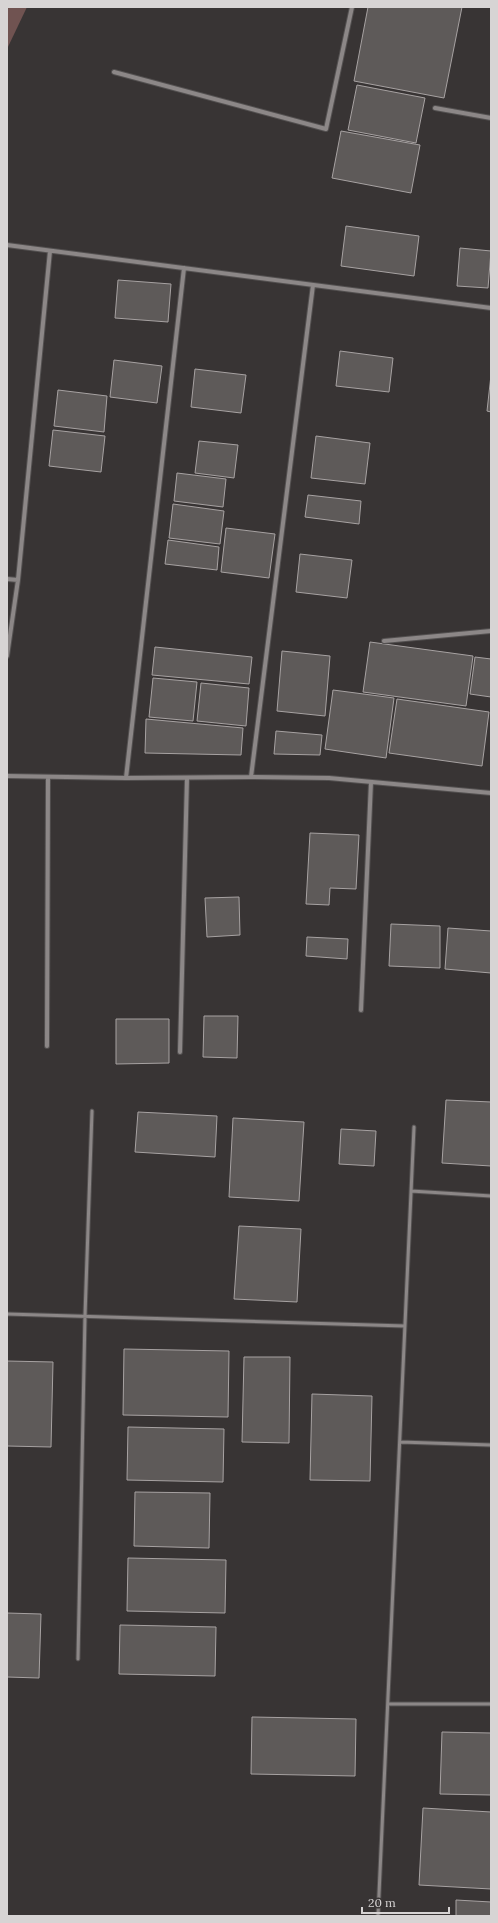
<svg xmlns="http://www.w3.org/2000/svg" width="498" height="1923" viewBox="0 0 498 1923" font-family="Lora,serif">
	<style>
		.green { fill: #705351 }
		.building { fill: #5e5a59; stroke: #a7a2a2 }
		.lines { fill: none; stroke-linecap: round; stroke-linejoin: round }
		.lane-casing { stroke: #535050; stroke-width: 5 }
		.street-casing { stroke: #535050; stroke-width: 6 }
		.lane { stroke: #8c8787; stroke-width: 3 }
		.street { stroke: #8c8787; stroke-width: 4 }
	</style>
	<rect width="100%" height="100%" fill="#383434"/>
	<path class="green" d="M7,7H27L7,49Z"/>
	<path class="building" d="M368,7H462L444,98L354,81Z
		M357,85L425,98L416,143L348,130Z
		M341,131L420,145L411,193L332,178Z
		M346,226L419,236L414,276L341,266Z
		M460,248L491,251L488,288L457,286Z
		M118,280L171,284L168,322L115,318Z
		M340,351L393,358L389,392L336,386Z
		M114,360L162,366L157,403L110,397Z
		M195,369L246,375L241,413L191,407Z
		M491,375V412L487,411Z
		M58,390L107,396L104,432L54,426Z
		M53,430L105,436L101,472L49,466Z
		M316,436L370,443L365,484L311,478Z
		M199,441L238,445L234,478L195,473Z
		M177,473L226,479L223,507L174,501Z
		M308,495L361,501L359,524L305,517Z
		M173,504L224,511L220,544L169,538Z
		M226,528L275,534L269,578L221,572Z
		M168,540L219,547L217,570L165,564Z
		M300,554L352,560L347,598L296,592Z
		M370,642L473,656L466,706L363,692Z
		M155,647L252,657L249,684L152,675Z
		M282,651L330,656L325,716L277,711Z
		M475,657L491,659V697L470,694Z
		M153,678L197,682L193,721L149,717Z
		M201,683L249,688L246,726L197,721Z
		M333,690L394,698L386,758L325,749Z
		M397,699L489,712L482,766L389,753Z
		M146,719L243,728L241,755L145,753Z
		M276,731L322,735L320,755L274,754Z
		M310,833L359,835L356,889L330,888L329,905L306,904Z
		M239,897L240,935L207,937L205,898Z
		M391,924L440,926V968L389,966Z
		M448,928L491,931V973L445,969Z
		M307,937L348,939L347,959L306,956Z
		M204,1016H238L237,1058L203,1057Z
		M116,1019H169V1063L116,1064Z
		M446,1100L491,1102V1166L442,1163Z
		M138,1112L217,1116L215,1157L135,1152Z
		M233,1118L304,1122L299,1201L229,1197Z
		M341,1129L376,1131L374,1166L339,1164Z
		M239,1226L301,1229L297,1302L234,1299Z
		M124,1349L229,1351L228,1417L123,1415Z
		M244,1357H290L289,1443L242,1442Z
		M7,1361L53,1362L51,1447L7,1446Z
		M312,1394L372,1396L370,1481L310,1480Z
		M128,1427L224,1429L223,1482L127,1480Z
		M135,1492L210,1493L209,1548L134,1546Z
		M128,1558L226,1560L225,1613L127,1611Z
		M7,1613L41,1614L39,1678L7,1677Z
		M120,1625L216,1627L215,1676L119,1674Z
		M252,1717L356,1719L355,1776L251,1774Z
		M442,1732L491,1733V1795L440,1794Z
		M423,1808L491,1812V1889L419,1885Z
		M456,1900L491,1902V1916H456Z"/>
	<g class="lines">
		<g class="lane-casing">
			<path id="lane" d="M411,1191L491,1196
				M7,1314L405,1326
				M400,1442L491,1445
				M78,1659L85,1316L92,1111
				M388,1704H491
				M378,1916L414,1127"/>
		</g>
		<g class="street-casing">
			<path id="street" d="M114,72L326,129L352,7
				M435,108L491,118
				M7,245L491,308
				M7,579L18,580
				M384,641L491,631
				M7,656L18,580L50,251
				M7,776L126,778L251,777L329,778L491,793
				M251,777L313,285
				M126,778L184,268
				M361,1010L371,782
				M47,1046L48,777
				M180,1052L187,778"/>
		</g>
		<use href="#lane" class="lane"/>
		<use href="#street" class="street"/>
	</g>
	<rect width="498" height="1923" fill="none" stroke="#d7d4d4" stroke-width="16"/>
	<path d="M362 1907v6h87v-6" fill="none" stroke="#d7d4d4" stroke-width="2"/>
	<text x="368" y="1907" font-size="12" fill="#d7d4d4" stroke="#383434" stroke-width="3" paint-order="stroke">20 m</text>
</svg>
